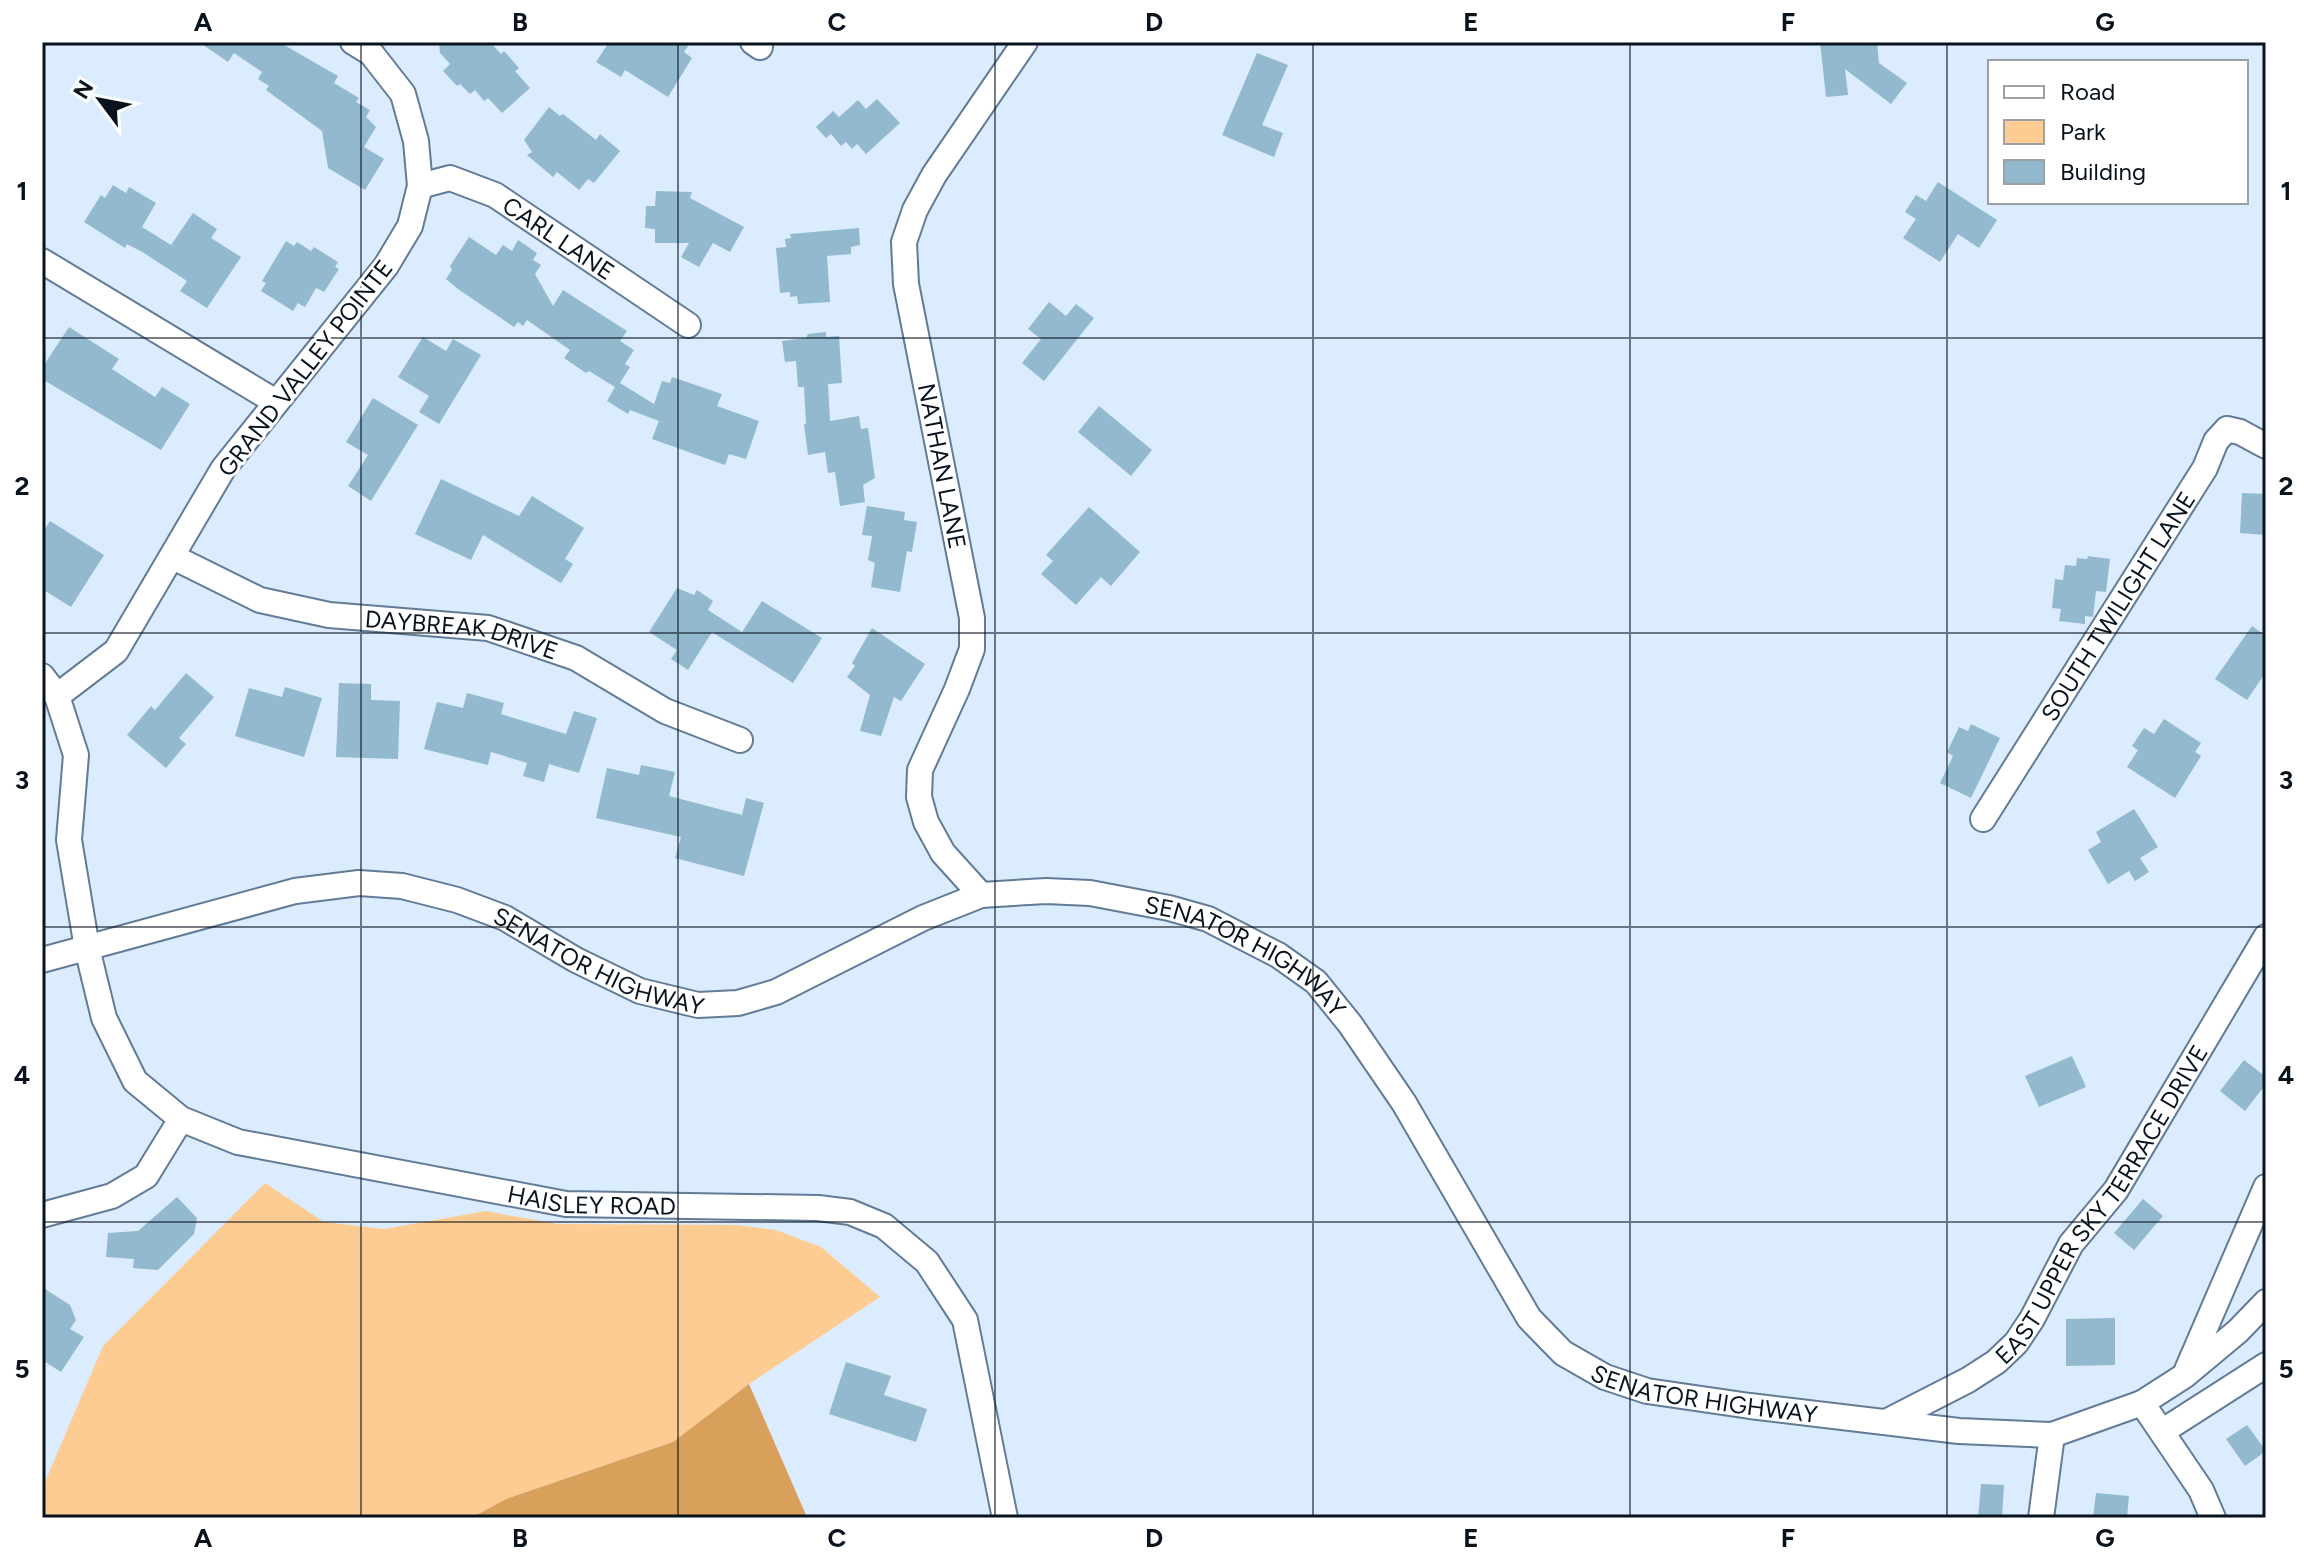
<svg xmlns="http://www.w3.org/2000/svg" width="2308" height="1560" viewBox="0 0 2308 1560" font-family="Figtree,sans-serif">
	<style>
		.green { fill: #fccc92 }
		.forest { fill: #d8a05a }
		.building { fill: #92b9ce }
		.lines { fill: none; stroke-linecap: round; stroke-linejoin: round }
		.minor-casing { stroke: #627b97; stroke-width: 28 }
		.minor { stroke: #fff; stroke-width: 24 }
		.grid { fill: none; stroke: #09131d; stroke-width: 2; stroke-opacity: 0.55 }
		.labels { text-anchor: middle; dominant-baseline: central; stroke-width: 6; stroke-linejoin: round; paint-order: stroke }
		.street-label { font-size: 24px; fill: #09131d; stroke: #fff }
		.neatline { fill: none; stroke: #09131d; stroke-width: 3 }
		.grid-label { font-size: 26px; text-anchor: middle; font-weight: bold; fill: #09131d }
	</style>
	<rect width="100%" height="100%" fill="#dbecfe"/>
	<path class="green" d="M265,1183L324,1222L384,1229L486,1211L557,1224L737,1225L776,1230L821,1247L880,1297L749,1384L673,1442L506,1499L471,1518H42V1489L103,1346Z"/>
	<path class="forest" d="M749,1384L806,1515L979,1518H471L506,1499L673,1442Z"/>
	<path class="building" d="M199,42H279L338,76L334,83L359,98L356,102L370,110L366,117L376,127L364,147L384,159L365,190L328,168L322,131L266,90L269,86L258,79L262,72L234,53L228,62Z
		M439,42H490L501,54L504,51L519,68L515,71L530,88L502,113L488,98L484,101L475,90L470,94L460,84L457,86L443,71L450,64L440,53Z
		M609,42H691L684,52L692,58L668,97L625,70L621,77L596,62Z
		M1820,42H1877L1879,63L1907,83L1891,104L1845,69L1848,95L1826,97Z
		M1257,53L1288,65L1262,125L1283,133L1274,157L1222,135Z
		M877,99L900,123L866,154L857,144L852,149L846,142L841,146L831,134L826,138L816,127L833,111L839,117L858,100L866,109Z
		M549,107L560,116L563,114L596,140L600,134L620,151L594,183L588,179L579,190L557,172L553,177L527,155L532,152L524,140Z
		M1938,182L1997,220L1979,248L1958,234L1940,262L1903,238L1916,219L1905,212L1916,195L1926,201Z
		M113,185L126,193L129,187L156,203L142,227L171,245L193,213L217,229L211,238L241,257L207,308L180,291L187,281L144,253L127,244L125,248L84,222L101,195L105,198Z
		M656,191L692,192L690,198L744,227L730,252L713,243L699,267L681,257L689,243H655V229L645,228L646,206H655Z
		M859,228L860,245L851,247V254L827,256L830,302L798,304L797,296L790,297V292L780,293L776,248L786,247L785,239L791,238L790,234Z
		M469,237L496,255L503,245L512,251L518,240L537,253L533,260L541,265L535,274L553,306L563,290L627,331L620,341L634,350L625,364L630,367L620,383L654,404L662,381L670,383L672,377L722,394L717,406L759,421L746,459L729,454L725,465L652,439L659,421L630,410L628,414L607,401L615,387L589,371L586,373L564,358L570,350L527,320L523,326L518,322L514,327L511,325L458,289L446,279L452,270L450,266Z
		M286,241L294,246L297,242L311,251L314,247L338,262L335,267L339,269L324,292L316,288L305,307L298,303L293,311L261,291L266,283L262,281Z
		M1049,302L1066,316L1076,304L1094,318L1044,381L1022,363L1041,339L1028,329Z
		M69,327L119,359L112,369L155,397L162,387L190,404L161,450L42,379V368Z
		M826,332V337L839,336L842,383L828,384L830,421L859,416L861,429L868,428L875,478L863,485L865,502L840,506L835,472L828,473L825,452L808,455L804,424H806L804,387H798L796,361L785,362L782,341L806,338L808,334Z
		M423,337L446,351L453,339L481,355L439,424L419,412L429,396L398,377Z
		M373,398L418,425L371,501L348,486L368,455L346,442Z
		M1099,406L1152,450L1131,476L1078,432Z
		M441,479L519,516L532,496L584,528L565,559L573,564L561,583L483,535L471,560L415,534Z
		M2242,493L2266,494V535L2240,533Z
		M867,506L905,512L904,520L917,522L912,552L907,551L900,592L871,587L875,563L868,560L872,536L862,535Z
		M1089,507L1140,552L1111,586L1101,577L1076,605L1041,574L1053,561L1046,555Z
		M50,521L104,555L71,607L42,589V533Z
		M2088,556L2110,559L2106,592L2096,591L2093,617L2085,616V624L2059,621L2061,609L2052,608L2055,579L2063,580L2065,565L2076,566L2077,558L2087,559Z
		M677,588L694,595L697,590L713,601L708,610L742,632L762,601L822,638L793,683L712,632L688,670L671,659L677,650L649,632Z
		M2252,626L2266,636V672L2247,700L2215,679Z
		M872,628L925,664L901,701L894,697L881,736L860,731L870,695L847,677L855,666L852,663Z
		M186,673L214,697L179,738L186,744L166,768L127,735L151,706L155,710Z
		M339,683L371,684V700L400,701L398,759L336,757Z
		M285,687L322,698L304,757L235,736L249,688L282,697Z
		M467,693L504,703L501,714L566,734L574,711L597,718L579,773L549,764L544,782L523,776L527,763L491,752L488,765L424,749L437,702L463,708Z
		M2164,719L2201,743L2195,752L2201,756L2175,798L2127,767L2138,750L2132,746L2144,728L2154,734Z
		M1971,724L2000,738L1971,798L1940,783L1953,756L1947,752L1959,727L1968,731Z
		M641,765L675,772L669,796L742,815L746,798L764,803L744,876L675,858L681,837L596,818L607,768L639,775Z
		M2134,809L2158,847L2140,858L2149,872L2135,881L2129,871L2108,884L2088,850L2101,842L2096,832Z
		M2072,1056L2086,1087L2039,1107L2025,1076Z
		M2244,1060L2266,1077V1084L2245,1111L2220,1091Z
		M177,1197L197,1218L194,1234L158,1270L133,1268L134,1259L106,1257L108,1233L138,1231Z
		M2143,1199L2163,1216L2134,1250L2114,1233Z
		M42,1287L70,1305L76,1320L70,1329L84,1337L61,1372L42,1360Z
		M2115,1318V1365L2066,1366V1319Z
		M846,1362L891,1376L884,1395L927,1409L916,1442L829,1414Z
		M2247,1425L2266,1451L2245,1466L2226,1439Z
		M1981,1484L2004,1485L2002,1518H1978Z
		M2096,1493L2129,1496L2127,1518H2093Z"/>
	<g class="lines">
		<g class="minor-casing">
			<g id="minor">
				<path id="s1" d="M353,42L371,53L403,94L416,141L420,186L410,226L386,266L223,469L116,651L57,696L76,755L69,840L87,948L104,1018L135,1081L181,1119L238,1142L566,1204L818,1208L850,1212L884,1226L927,1262L965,1320L1005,1518"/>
				<path d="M753,42L760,47"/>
				<path id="s2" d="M420,186L450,178L495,195L688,325"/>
				<path d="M42,261L276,402"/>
				<path id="s3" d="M173,557L260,600L329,615L488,628L576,658L665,711L740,740"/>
				<path d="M42,676L57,696"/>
				<path id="s4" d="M1983,819L2205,468L2216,441L2227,429L2240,432L2266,446"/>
				<path d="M981,895L943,853L926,822L919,797L920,770L957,689L972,649V618L906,284L904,242L915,210L934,175L1025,42"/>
				<path id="s5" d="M42,960L295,891L359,883L402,886L457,900L505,918L576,960L640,991L698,1005L738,1003L776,992L923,918L981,895L1046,891L1090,893L1169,908L1208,919L1278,955L1316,982L1350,1024L1404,1103L1529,1318L1563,1353L1605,1377L1647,1391L1750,1406L1959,1431L2052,1435L2142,1403L2184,1376L2238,1331L2266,1302"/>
				<path d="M42,1215L112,1196L146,1176L181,1119"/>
				<path d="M2187,1370L2266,1187"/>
				<path d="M2142,1403L2201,1490L2213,1518"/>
				<path id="s6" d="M1888,1421L1968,1380L1996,1362L2016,1343L2032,1319L2071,1244L2116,1190L2266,937"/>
				<path d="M2163,1431L2266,1365"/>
				<path d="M2041,1518L2052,1435"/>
			</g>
		</g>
		<use href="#minor" class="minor"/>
	</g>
	<path class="grid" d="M361,42V1518M678,42V1518M995,42V1518M1313,42V1518M1630,42V1518M1947,42V1518M42,338H2266M42,633H2266M42,927H2266M42,1222H2266"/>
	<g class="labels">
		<g class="street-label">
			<text stroke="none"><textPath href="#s2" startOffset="156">CARL LANE</textPath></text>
			<text transform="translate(305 368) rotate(-52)">GRAND VALLEY POINTE</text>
			<text transform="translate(942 466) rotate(79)">NATHAN LANE</text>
			<text stroke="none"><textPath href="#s4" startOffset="252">SOUTH TWILIGHT LANE</textPath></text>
			<text stroke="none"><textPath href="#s3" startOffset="302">DAYBREAK DRIVE</textPath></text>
			<text stroke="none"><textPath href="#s5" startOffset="582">SENATOR HIGHWAY</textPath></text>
			<text stroke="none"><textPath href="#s5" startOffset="1278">SENATOR HIGHWAY</textPath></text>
			<text stroke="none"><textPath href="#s1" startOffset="1680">HAISLEY ROAD</textPath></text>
			<text stroke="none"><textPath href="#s6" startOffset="314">EAST UPPER SKY TERRACE DRIVE</textPath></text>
			<text stroke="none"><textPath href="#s5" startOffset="1950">SENATOR HIGHWAY</textPath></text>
		</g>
	</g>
	<rect width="2308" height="1560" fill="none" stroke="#ffffff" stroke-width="88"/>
	<rect x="1988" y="60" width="260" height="144" fill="#ffffff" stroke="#9da1a5" stroke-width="2"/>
	<rect x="2004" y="86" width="40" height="12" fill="#ffffff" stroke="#9da1a5" stroke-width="2"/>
	<text x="2060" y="100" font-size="24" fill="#09131d">Road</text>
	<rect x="2004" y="120" width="40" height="24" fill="#fccc92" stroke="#9da1a5" stroke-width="2"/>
	<text x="2060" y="140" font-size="24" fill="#09131d">Park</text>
	<rect x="2004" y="160" width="40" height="24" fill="#92b9ce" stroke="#9da1a5" stroke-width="2"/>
	<text x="2060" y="180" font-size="24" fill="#09131d">Building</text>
	<g transform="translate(100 100) rotate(302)" stroke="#ffffff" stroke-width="6" paint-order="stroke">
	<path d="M0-6L14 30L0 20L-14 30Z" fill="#09131d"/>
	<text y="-12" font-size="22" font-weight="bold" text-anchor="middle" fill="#09131d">N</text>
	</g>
	<rect x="44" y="44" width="2220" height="1472" class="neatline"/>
	<g class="grid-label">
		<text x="203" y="31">A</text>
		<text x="520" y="31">B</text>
		<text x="837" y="31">C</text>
		<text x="1154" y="31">D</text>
		<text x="1471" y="31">E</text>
		<text x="1788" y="31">F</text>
		<text x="2105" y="31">G</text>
		<text x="22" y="200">1</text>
		<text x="2286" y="200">1</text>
		<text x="22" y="495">2</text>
		<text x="2286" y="495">2</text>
		<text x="22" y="789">3</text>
		<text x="2286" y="789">3</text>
		<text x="22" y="1084">4</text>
		<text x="2286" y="1084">4</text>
		<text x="22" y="1378">5</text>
		<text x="2286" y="1378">5</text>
		<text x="203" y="1547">A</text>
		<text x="520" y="1547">B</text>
		<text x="837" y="1547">C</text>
		<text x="1154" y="1547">D</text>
		<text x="1471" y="1547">E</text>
		<text x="1788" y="1547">F</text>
		<text x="2105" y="1547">G</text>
	</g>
</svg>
